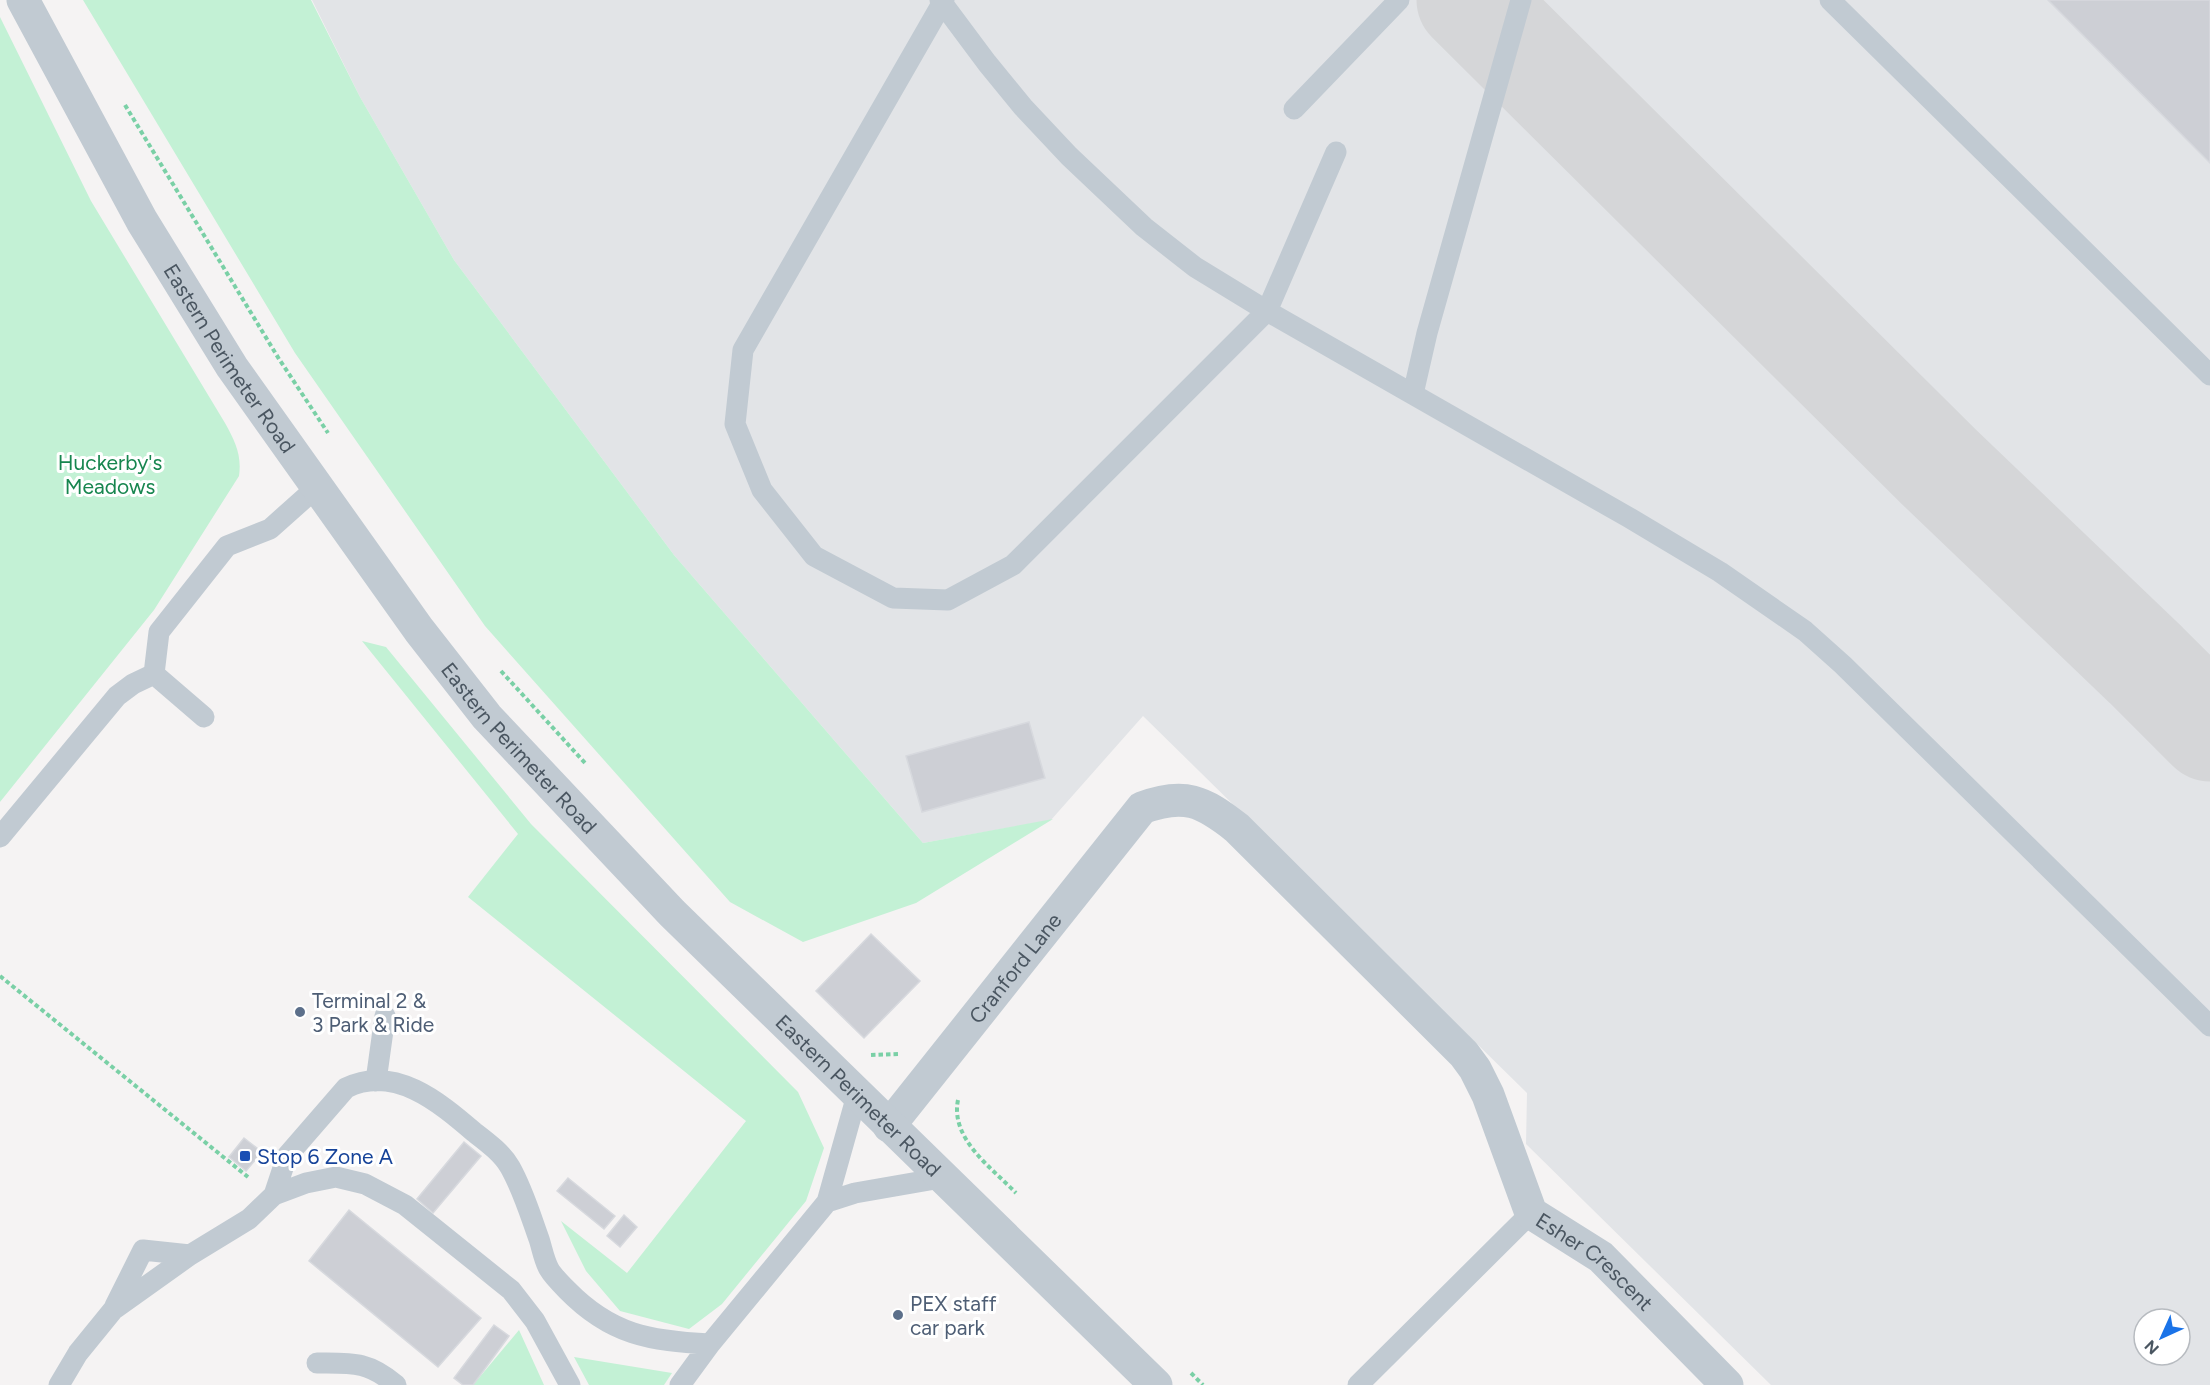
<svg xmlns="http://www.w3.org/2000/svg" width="2210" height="1385" viewBox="0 0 2210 1385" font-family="Figtree,sans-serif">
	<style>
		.airport { fill: #e2e4e7; fill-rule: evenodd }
		.green { fill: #c3f1d5 }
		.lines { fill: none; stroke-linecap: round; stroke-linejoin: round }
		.taxiway { stroke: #d5d6d8; stroke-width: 105 }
		.building { fill: #cdcfd5; stroke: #d7d9de; stroke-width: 1.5 }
		.path { stroke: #7ad0a6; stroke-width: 4; stroke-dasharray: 4.5 3; stroke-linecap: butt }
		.service { stroke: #c1cad2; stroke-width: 21 }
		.minor { stroke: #c1cad2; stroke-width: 33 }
		.tertiary { stroke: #c1cad2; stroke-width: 33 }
		.service-dot { fill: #5c6f8a; stroke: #fff; stroke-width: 2 }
		.transit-dot { fill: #1a4fb4; stroke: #fff; stroke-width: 2 }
		.labels { text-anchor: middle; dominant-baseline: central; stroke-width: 6; stroke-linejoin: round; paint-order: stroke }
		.street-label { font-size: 21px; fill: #4a5661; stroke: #fff }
		.park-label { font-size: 21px; fill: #17864f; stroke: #fff }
		.service-label { font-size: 21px; fill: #4e5e75; stroke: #fff; text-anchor: start }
		.transit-label { font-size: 21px; fill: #164399; stroke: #fff; text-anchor: start }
	</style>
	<rect width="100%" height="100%" fill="#f5f3f3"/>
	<path class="airport" d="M312,0H2048L2210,163V1385H1771L1526,1144L1527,1093L1143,716L1051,820L923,843L674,555L454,260L360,97ZM2144,1319H2180V1355H2144Z"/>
	<path class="green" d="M83,0H311L360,97L454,260L674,555L923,843L1053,819L916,903L803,942L730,902L485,626L295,353Z
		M0,17L91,201L225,423C235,441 242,455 239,476L154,610L0,802Z
		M362,641L386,647L531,824L798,1092L824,1148L806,1201L722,1304L689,1329L620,1311L586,1271L561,1221L627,1273L746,1121L468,897L518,834Z
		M519,1330L544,1385H473Z
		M574,1357L672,1373L664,1385H589Z"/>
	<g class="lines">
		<path class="taxiway" d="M1469,0L1939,467L2146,665L2210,729"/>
	</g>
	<path class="building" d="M2048,0H2210V163Z
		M1029,722L1045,778L922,812L906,756Z
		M871,934L920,981L864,1038L816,991Z
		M244,1138L262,1152L246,1171L229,1157Z
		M464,1142L481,1156L433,1213L417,1199Z
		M568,1178L615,1216L604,1229L557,1191Z
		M349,1210L481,1318L438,1367L309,1261Z
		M624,1215L637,1227L620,1247L607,1236Z
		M494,1325L509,1336L473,1385H463L454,1378Z"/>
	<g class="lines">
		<path class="path" d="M125,105L279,359L328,433
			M501,671L585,763
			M0,976L248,1177
			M871,1055L899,1054
			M958,1100C950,1139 992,1168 1016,1193
			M1191,1373L1203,1385"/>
		<path class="service" d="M940,0L987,63L1023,107L1069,156L1144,227L1195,267L1267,311L1628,517L1720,572L1805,631L1843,665L2210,1026
			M944,0L743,350L735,424L762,490L814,556L893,598L948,600L1013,565L1267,311L1336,152
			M1830,0L2210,375
			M1294,109L1399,0
			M1413,394L1427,333L1521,0
			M154,674L159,632L227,546L270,529L317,487
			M154,674L204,717
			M0,837L117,696L133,684L154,674
			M376,1081L385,1016
			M274,1195L287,1156L346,1088C394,1064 439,1102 474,1132C487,1142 502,1153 510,1167C523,1190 530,1214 539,1239C542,1248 544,1260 549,1269C553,1276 561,1284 567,1290C611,1335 650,1341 710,1344
			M827,1202L857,1095
			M115,1306L143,1250L190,1255
			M317,1363C352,1363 368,1361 396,1385
			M59,1385L78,1353L113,1310L190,1255L249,1219L274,1195L306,1183L336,1177L365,1184L405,1205L511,1290L535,1321L570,1385
			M680,1385L710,1344L827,1202L855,1193L941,1178
			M1358,1385L1531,1213"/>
		<path class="minor" id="s1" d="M889,1126L1142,808C1184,792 1203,801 1237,828L1464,1054L1475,1069L1488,1095L1531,1213L1601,1257L1727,1385"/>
		<path class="tertiary" id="s2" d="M23,0L142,221L232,367L419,630L487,717L672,913L1156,1385"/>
	</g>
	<g class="service-dot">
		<circle cx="300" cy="1012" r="6"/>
		<circle cx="898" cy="1315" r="6"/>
	</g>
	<rect class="transit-dot" x="239" y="1150" width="12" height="12" rx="3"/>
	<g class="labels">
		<g class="street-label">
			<text stroke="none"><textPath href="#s2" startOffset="414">Eastern Perimeter Road</textPath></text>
			<text stroke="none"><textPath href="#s2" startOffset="900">Eastern Perimeter Road</textPath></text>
			<text stroke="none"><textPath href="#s1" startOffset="202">Cranford Lane</textPath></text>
			<text stroke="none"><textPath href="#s2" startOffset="1386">Eastern Perimeter Road</textPath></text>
			<text stroke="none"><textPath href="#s1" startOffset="1084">Esher Crescent</textPath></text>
		</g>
		<g class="park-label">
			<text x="110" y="462">Huckerby's<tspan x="110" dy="24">Meadows</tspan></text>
		</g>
		<g class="service-label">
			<text x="312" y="1000">Terminal 2 &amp;<tspan x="312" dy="24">3 Park &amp; Ride</tspan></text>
			<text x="910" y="1303">PEX staff<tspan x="910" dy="24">car park</tspan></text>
		</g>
		<g class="transit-label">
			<text x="257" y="1156">Stop 6 Zone A</text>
		</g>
	</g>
	<g transform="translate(2162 1337) rotate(225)"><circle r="28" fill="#ffffff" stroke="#b7bbc0" stroke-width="1.5"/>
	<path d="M0-4.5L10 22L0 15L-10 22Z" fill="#1a73e8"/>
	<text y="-9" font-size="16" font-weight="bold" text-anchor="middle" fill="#4a5661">N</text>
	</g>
</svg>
